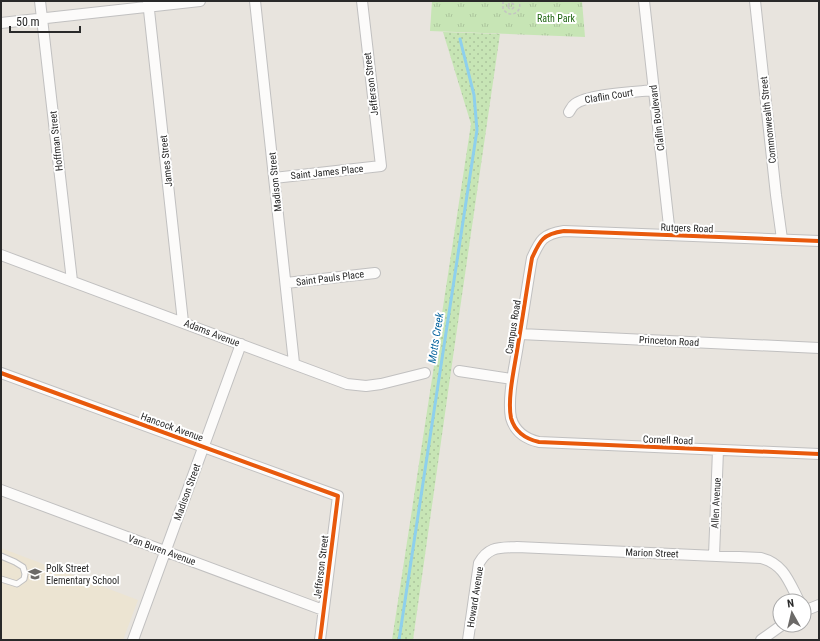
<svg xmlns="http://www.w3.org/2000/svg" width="820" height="641" viewBox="0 0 820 641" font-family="'Roboto Condensed',sans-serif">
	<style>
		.education { fill: #ece4d2 }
		.grass { fill: url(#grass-dots) }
		.park { fill: url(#park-tufts) }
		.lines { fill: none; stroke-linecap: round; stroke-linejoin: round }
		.stream { stroke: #8ed0ed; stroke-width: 3 }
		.lane-casing { stroke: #c1c0c0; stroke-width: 7 }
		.street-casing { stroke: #c1c0c0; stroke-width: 12 }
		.path { stroke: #c4c4c3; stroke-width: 1.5; stroke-dasharray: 3 2; stroke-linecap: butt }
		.lane { stroke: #fcfbfa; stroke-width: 5 }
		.street { stroke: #fcfbfa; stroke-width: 10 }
		.cycleway-casing { stroke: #fff; stroke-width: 6 }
		.cycleway { stroke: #e8590c; stroke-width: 4 }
		.labels { text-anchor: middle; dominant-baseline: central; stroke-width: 4; stroke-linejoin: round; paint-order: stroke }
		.park-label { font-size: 10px; fill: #246816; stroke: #fff }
		.street-label { font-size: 10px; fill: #292929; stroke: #fff }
		.poi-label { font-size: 10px; fill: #292929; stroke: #fff; text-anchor: start }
		.water-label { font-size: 11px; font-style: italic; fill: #07649e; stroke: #fff }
	</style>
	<defs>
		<pattern id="grass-dots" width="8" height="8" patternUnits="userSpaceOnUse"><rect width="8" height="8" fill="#c7e5b5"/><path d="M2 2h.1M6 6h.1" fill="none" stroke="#abc49c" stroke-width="1.8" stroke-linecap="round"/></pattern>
		<pattern id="park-tufts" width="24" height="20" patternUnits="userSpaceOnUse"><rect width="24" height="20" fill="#c7e5b5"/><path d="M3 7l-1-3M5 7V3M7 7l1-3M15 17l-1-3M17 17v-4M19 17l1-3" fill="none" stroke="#abc49c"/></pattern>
	</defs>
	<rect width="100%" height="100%" fill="#e8e4de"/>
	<path class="education" d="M1,548L138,600L123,640H1Z"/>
	<path class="grass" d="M443,32L500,34L453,357L413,640H392L471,124Z"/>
	<path class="park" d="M432,1H582L585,37L430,31Z"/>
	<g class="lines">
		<path class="stream" d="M399,640L477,130L474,95L460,39"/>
		<g class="lane-casing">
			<path id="lane" d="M1,556L15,562L23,567L25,574L24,579L17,584L1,579"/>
		</g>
		<g class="street-casing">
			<path id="street" d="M40,1L72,281
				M148,1L183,322
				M255,1L294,363
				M644,1L670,235
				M755,1L776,195L782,239
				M1,23L200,1
				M569,112C571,109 572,106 575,104C588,94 635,92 654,90
				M274,178L381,166L362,1
				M819,241L564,231C543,234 540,240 532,258C527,287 523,316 518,345C515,365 507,398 511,418C515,432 526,439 539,442L819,454
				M1,255L347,384L366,386L381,384L425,373
				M286,283L375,273
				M520,334L819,348
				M459,371L512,379
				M1,373L338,496L320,640
				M1,490L323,610
				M714,556L718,450
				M804,611L819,605
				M133,640L241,344
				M468,640L479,563C489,546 499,548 517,547L761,558C784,564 789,582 799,601
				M761,640L782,625"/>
		</g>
		<path class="path" d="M503,1V9C510,19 523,13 519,1
			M508 6a3 3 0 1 1 6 0a3 3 0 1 1-6 0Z"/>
		<use href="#lane" class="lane"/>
		<use href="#street" class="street"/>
		<g class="cycleway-casing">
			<path id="cycleway" d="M819,241L564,231C543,234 540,240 532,258C527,287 523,316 518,345C515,365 507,398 511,418C515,432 526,439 539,442L819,454
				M1,373L338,496L320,640"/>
		</g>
		<use href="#cycleway" class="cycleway"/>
	</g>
	<defs>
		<g id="school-bare" transform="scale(1.08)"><path d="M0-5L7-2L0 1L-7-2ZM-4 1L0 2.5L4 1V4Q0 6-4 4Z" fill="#6c6a68" stroke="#fff" stroke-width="2.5" paint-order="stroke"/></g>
	</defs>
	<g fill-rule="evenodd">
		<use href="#school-bare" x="35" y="574"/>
	</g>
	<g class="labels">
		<g class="park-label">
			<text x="556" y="18">Rath Park</text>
		</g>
		<g class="street-label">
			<text transform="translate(371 84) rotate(-97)">Jefferson Street</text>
			<text transform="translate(609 96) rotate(-9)">Claflin Court</text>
			<text transform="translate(657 118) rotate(-97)">Claflin Boulevard</text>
			<text transform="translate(768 120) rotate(-96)">Commonwealth Street</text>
			<text transform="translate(56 141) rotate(-96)">Hoffman Street</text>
			<text transform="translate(166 161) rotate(-96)">James Street</text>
			<text transform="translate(327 172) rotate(-6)">Saint James Place</text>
			<text transform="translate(275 182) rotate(-96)">Madison Street</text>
			<text transform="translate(687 228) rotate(2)">Rutgers Road</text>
			<text transform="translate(330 278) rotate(-7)">Saint Pauls Place</text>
			<text transform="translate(513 327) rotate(-81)">Campus Road</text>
			<text transform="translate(212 333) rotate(21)">Adams Avenue</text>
			<text transform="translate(669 341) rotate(3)">Princeton Road</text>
			<text transform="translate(172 427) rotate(20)">Hancock Avenue</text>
			<text transform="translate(668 440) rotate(2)">Cornell Road</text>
			<text transform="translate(187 492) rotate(-70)">Madison Street</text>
			<text transform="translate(716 503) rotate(-87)">Allen Avenue</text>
			<text transform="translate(162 550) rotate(20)">Van Buren Avenue</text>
			<text transform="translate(652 553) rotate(2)">Marion Street</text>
			<text transform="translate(321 567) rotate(-83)">Jefferson Street</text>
			<text transform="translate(475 597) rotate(-81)">Howard Avenue</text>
		</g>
		<g class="poi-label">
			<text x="46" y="568">Polk Street<tspan x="46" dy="12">Elementary School</tspan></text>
		</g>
		<g class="water-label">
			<text transform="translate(436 338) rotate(-81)">Motts Creek</text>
		</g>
	</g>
	<rect width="820" height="641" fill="none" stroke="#292929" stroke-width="4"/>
	<g transform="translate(792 613) rotate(352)"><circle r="19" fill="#ffffff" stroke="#a9a9a9"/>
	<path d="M0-3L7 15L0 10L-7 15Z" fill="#6c6a68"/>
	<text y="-6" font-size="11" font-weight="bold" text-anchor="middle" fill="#292929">N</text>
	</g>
	<path d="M10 26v6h70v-6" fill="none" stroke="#292929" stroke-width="2"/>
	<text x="16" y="26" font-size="12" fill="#292929" stroke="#ffffff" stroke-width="3" paint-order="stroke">50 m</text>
</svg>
